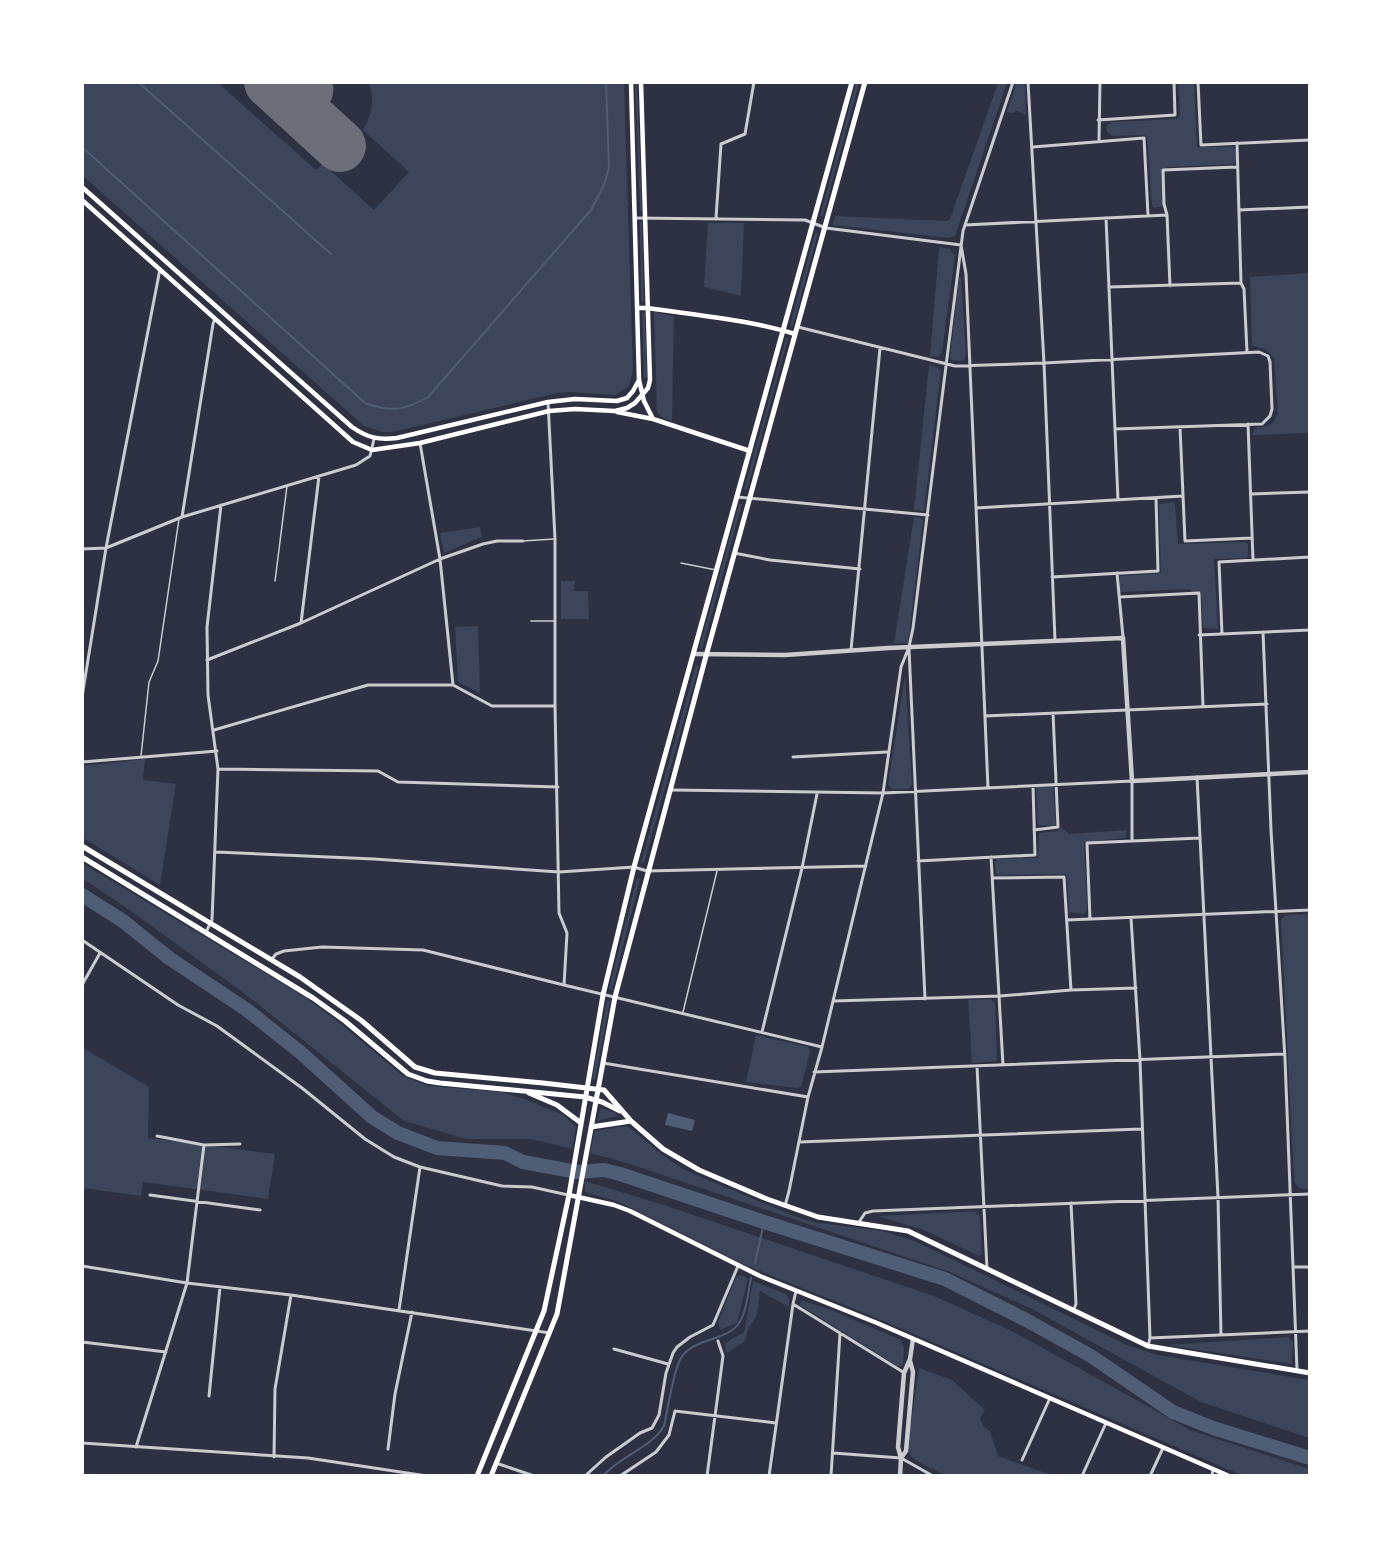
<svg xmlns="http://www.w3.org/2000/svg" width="1392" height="1558" viewBox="0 0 1392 1558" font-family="'Roboto Condensed',sans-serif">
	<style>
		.green { fill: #3c4559 }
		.water { fill: #4f5d75 }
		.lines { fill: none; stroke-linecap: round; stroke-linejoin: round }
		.stream { stroke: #4f5d75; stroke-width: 2 }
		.river { stroke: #4f5d75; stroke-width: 14 }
		.taxiway { stroke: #6c6f7a; stroke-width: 21 }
		.runway { stroke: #6c6f7a; stroke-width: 52 }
		.service { stroke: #caccd0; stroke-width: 1.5 }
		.minor { stroke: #caccd0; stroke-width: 3 }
		.tertiary { stroke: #caccd0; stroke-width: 4.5 }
		.secondary { stroke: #fff; stroke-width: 4.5 }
		.primary { stroke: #fff; stroke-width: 5 }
	</style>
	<rect width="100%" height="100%" fill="#2d3142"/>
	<path class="green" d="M83,82L218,83L316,170L323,164L374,210L409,172L363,130C372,115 375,99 369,83H624L633,371L629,386L615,395L569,392L557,393L393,432H382L364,426L83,176Z
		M635,83H637L642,211H640Z
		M856,83H859L823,216H820Z
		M998,83H1007L955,236L948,238L833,225L835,216L947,221L950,219Z
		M1016,83H1025L1026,115L1017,111L1012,113L1007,112Z
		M1178,83H1194L1197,147H1233L1237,151V161L1234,164L1167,167L1165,172L1164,206L1154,208L1152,205L1147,137L1144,135L1112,136L1107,132L1106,126L1112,122L1177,119L1180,115Z
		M640,222H642L644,301H641Z
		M708,223H744L741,296L704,287Z
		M815,233H818L793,326L790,325Z
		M939,247L950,249L955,255L942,352L939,356L930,357Z
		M1309,273V433L1253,435L1254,429L1272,424L1278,414L1274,358L1265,349L1252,346L1250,277Z
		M961,276L966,354L964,360L959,361L951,360L950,357L959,279Z
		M654,312L674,316L672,421L661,417L657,411Z
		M642,313H645L647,378H644Z
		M786,338H788L747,490H744Z
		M929,365L938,368L941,371L924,511L914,510Z
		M1173,502L1175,505L1178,544L1245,542L1248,544V556L1246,558L1214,559L1218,629L1203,628L1201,592H1192L1189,589L1120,592V576L1161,573L1159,504Z
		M739,504H742L702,649H699Z
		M914,517L921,518L923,521L908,643H894Z
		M480,527L482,537L444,553L440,533Z
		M561,581H575L574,591H588L589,619H561Z
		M478,626L480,693L458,682L455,627Z
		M696,665L699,666L644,863L641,862Z
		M905,675L912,785L908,789H892L888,785Z
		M145,759L143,780L176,784L160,885L83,838V766Z
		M1053,786L1056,823L1054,826L1038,825L1036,787Z
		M1061,827L1069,834L1127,830L1125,838L1084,842L1087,910L1084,914L1069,912L1067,877L1065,874L998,875L996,873L995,862L997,859L1038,858L1039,833L1058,831Z
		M82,863L305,997L341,1024L403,1076L429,1086L502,1092L527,1100L563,1115L576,1127L572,1149L531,1139H466L404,1121L249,997L131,911L83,879Z
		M637,878L640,879L612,990L609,989Z
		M1309,914L1310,1189H1303L1297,1187L1294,1180L1281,920L1285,915Z
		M991,999L995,1004L997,1061L972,1063L968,1000Z
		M607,1000L610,1001L595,1080L592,1079Z
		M756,1035L808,1047L810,1051L801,1087L796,1088L746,1082Z
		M83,1048L149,1087L148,1138L275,1154L268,1199L143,1182L141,1196L83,1188Z
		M601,1108L616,1113L617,1116L597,1121Z
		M619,1127H629L661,1154L685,1170L789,1214L813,1222L883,1231L917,1242L1127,1345L1158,1355L1309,1380V1438L1201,1402L1032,1309L950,1272L627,1163L590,1153L595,1131Z
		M585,1181L667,1206L934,1296L1014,1332L1190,1430L1309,1469V1475H1241L872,1316L747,1266L619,1202L585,1192Z
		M975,1211L980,1216L982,1254L979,1256L926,1231L878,1216Z
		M741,1275L748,1279L737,1323L720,1330L718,1322L736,1277Z
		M753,1281L786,1294L789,1299V1307L760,1291L757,1315L748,1329L745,1341L727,1353L725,1344L733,1338L744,1333Z
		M801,1301H804L831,1310L901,1340L904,1348L903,1366H897L800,1305Z
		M1288,1337L1293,1342L1292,1364L1167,1345Z
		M919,1368L952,1380L985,1410L980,1419L983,1426L990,1431L998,1456L1051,1475H945L918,1462L911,1456L907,1449Z"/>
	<path class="water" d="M668,1113L695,1120L692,1131L665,1125Z"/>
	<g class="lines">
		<path class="stream" d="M138,82L331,254
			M82,147L365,403C391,412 404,411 428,397L591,210L604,185L609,168L606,82
			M755,1263L764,1222
			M603,1476C620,1456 651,1448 664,1426C668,1409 673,1371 681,1358C694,1337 728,1341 739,1323C747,1311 748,1292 751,1278"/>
		<path class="river" d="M82,895L123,921L169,958L247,1010L300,1052L372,1117L398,1133L437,1148L505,1153L523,1162L577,1172L604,1170L620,1174L764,1222L945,1279L1028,1321L1091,1356L1173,1412L1213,1428L1310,1458"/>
		<path class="taxiway" d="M320,82L323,88L322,95"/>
		<path class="runway" d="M270,82L340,146"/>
		<path class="service" d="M523,541L554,539
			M681,563L716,570
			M275,581L287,486
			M531,621H554
			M141,756L149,682L158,661L179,519
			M683,1012L717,871"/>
		<path class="minor" d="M1028,82L1044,363L1055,641
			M1198,82L1201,145L1310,140
			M1098,120L1175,115L1174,82
			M1099,141L1100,82
			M1237,143L1241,283L1244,289L1247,352
			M1033,147L1144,138L1148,215
			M1239,210L1310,207
			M636,218L805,220L826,228L961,245L966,274L988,788
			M716,218L721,144L745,134L754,82
			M1106,218L1118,500
			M965,225L1167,215
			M1170,286L1167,215L1164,204L1163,170L1237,167
			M1109,287L1241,283
			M798,327L955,366L1044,363L1259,352L1268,356L1270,362L1272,409L1270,416L1262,424L1115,429
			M548,402L555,539V705L559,913L567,933L564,985
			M1248,424L1253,560
			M1180,427L1185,541L1252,538
			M420,443L440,559L453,685
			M1251,494L1310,492
			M737,497L928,515
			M976,508L1183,496
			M182,517L213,324L215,318
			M82,549L106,548L182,517L356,465L370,456L374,439
			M734,553L770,560L860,569
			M1117,573L1123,637
			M1052,577L1158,571L1156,498
			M1120,597L1199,593L1203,707
			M301,623L319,476
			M1263,632L1271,830L1285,1059L1297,1370
			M1222,634L1219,562L1310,557
			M1199,635L1310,630
			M909,649L925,999
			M851,650L880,348
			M207,660L301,623L440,559L483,544L497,541H523
			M82,697L106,548L160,269
			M985,716L1267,704
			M214,730L368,685H453L492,706H554
			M793,757L887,752
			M82,762L217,751
			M218,769L378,771L398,782L558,787
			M1197,777L1218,1197L1221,1335
			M672,790L883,793L1132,781V841
			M1034,830L1058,827L1053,713
			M216,852L374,859L559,872L634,867L647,871L866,866
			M991,857L1003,1065
			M918,861L1035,855L1033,786
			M992,878L1064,877L1071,990
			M1131,918L1140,1060L1150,1338L1148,1346
			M1090,919L1087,843L1200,838
			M1067,920L1310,910
			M206,932L212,920L218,769L208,695L207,627L221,505
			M82,940L178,1005L217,1026L302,1088L365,1139L394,1157L420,1167L502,1186L532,1187L568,1195
			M272,959L276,954L284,951L322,947L423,950L564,985L822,1047
			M82,985L100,953
			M833,1001L1000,996L1071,990L1136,988
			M762,1032L802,868L817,794
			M603,1063L808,1097
			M977,1066L987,1269
			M814,1072L1285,1054
			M157,1136L204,1145L240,1144
			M799,1142L1141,1129
			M150,1195L260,1210
			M1071,1203L1076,1304L1074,1309
			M785,1206L789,1191L808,1097L822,1047L883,793L901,667L909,647L913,628L963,231L1013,82
			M859,1222L865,1213L873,1211L1310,1194
			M82,1266L187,1283L291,1295L550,1333
			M1293,1267H1310
			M793,1304L903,1372
			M399,1310L420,1167
			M1150,1338L1310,1331
			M82,1342L166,1352
			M614,1349L668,1364
			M209,1396L220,1287
			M82,1443L308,1458L427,1476
			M136,1447L187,1283L204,1145
			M388,1449L395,1394L412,1312
			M833,1453L901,1458L933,1476
			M274,1457L275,1389L291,1295
			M1022,1460L1050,1398
			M496,1463L534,1476
			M585,1476L606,1457L640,1433L652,1428L659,1415L666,1373L673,1353L677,1347L690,1337L713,1325L738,1266
			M620,1476L656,1452L669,1435L675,1411L776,1423
			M707,1476L723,1356L718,1341
			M769,1476L793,1304L796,1291
			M831,1476L840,1333
			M1082,1476L1106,1423
			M1150,1476L1163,1448
			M1212,1476L1213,1469"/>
		<path class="tertiary" d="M694,654L785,655L888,648L1123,638L1132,781L1310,772
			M901,1458L906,1451L913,1372L910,1361
			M900,1476L901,1458L898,1447L904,1373L910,1359L913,1339"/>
		<path class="secondary" d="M631,82L639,380L644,401L653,419
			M82,187L352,427C368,438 378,440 397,438L548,402L575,399L617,401L627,398L633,391L639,380
			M82,200L343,433L353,442L372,450L420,443L549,411L575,409L615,411L627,408L635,403L648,388L650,380L641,82
			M637,308H648C695,315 751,320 795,334
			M617,412L653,419L750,451
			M569,1195L614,1205L630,1211L760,1276L877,1323L1229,1476"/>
		<path class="primary" d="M82,846L300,977L362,1021L415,1067L435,1073L543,1083L604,1090L631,1121L663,1149L699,1170L767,1199L818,1217L908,1231L1148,1346L1310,1373
			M82,857L313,998L345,1021L408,1074L427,1081L440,1083L585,1097L602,1102L620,1111
			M529,1093L557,1105L581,1123
			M591,1127L631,1121
			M477,1476L544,1311L569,1195L603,995L634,867L852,82
			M491,1476L557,1314L615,997L706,656L865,82"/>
	</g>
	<rect width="1392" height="1558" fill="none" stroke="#ffffff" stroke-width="168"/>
</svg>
